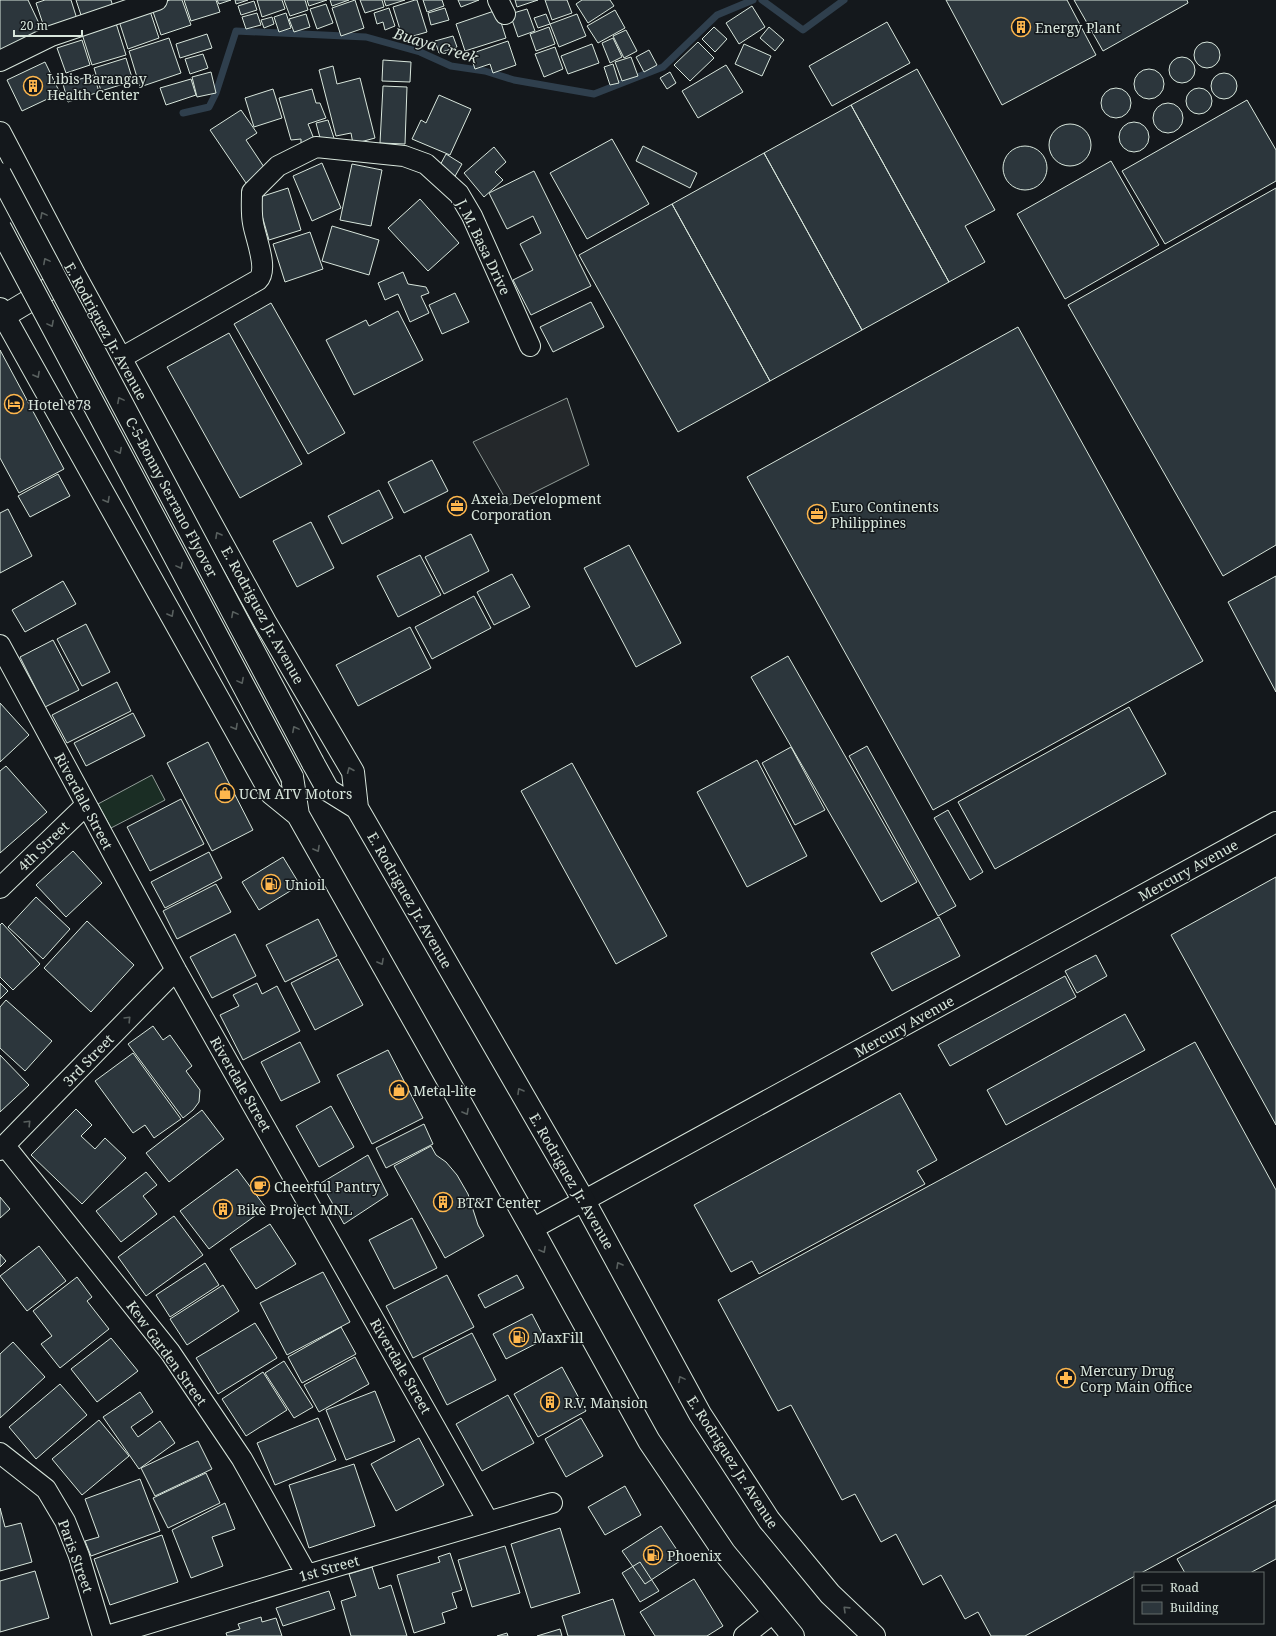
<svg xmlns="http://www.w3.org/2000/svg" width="1276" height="1636" viewBox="0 0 1276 1636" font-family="'Noto Serif',serif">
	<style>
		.green { fill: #1a2d24; stroke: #939e99 }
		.parking { fill: #24282b; stroke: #939e99 }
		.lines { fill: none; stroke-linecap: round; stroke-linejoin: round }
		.stream { stroke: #2f3f4d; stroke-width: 7 }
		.building { fill: #2c363c; stroke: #d8e6dc }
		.minor-casing { stroke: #d8e6dc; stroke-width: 22 }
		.primary-casing { stroke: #d8e6dc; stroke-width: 24 }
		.minor { stroke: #14181c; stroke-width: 20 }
		.primary { stroke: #14181c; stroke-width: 22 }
		.primary-bridge-casing { stroke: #d8e6dc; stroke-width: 24; stroke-linecap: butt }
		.primary-bridge { stroke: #14181c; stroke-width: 22 }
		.oneway { stroke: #59605f }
		.labels { text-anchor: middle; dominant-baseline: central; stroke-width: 3; stroke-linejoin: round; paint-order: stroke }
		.poi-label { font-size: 14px; fill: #d8e6dc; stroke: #14181c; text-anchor: start }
		.street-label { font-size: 14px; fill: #d8e6dc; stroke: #14181c }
		.water-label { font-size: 15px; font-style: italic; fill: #d8e6dc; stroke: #14181c }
	</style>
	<rect width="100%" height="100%" fill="#14181c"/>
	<path class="green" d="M152,775L165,800L111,828L98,804Z"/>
	<path class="parking" d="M567,398L589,465L509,505L473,442Z"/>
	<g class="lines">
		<path class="stream" d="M762,0L803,30L844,0
			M183,113L209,107L216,93L236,31L366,37L420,52L451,66L485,71L514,80L594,94L663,67L717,15L753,0"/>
	</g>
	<path class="building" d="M0,0H28L44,34L0,55Z
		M45,0H71L77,19L45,30L36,3Z
		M76,0H111L113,7L82,18Z
		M170,0H182L191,25L161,35L151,6Z
		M184,0H216L220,12L191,21Z
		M217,0H231L219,4Z
		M235,0H248L236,4Z
		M257,0H282L285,9L262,17Z
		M284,0H305L308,10L290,16Z
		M307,0H327L309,6Z
		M330,0H349L332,6Z
		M355,0L364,28L341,36L332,8Z
		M360,0H382L384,7L365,13Z
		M384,0H405L386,6Z
		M415,0H417L427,32L403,39L393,7Z
		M423,0H442L444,6L427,12Z
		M458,0H479L461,7Z
		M515,0H538L517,7Z
		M545,0H567L572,13L552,20Z
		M582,0H610L614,6L588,23L576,4Z
		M946,0H1067L1096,55L1002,105Z
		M1074,0H1187L1188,3L1103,51Z
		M254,1L257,10L241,15L238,6Z
		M326,4L333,23L317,29L310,9Z
		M752,6L765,27L739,44L726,23Z
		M149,8L159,38L128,49L118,18Z
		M389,8L395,26L385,30L383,22L377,24L374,13Z
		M445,8L449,20L431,25L428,13Z
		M527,9L535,31L518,37L510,14Z
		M497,10L506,38L465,51L456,24Z
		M615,10L625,28L598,43L587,26Z
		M257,13L261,25L246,29L242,17Z
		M286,13L291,28L279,32L274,17Z
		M306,14L310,27L294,32L289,19Z
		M546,14L550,24L538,28L534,18Z
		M577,14L586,36L559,47L550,24Z
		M272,17L274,24L264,28L261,20Z
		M115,20L126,55L92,65L81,31Z
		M887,22L910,63L832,106L809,66Z
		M549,27L555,44L536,51L530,34Z
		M714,27L727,39L715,52L702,39Z
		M769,27L784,40L775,51L760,38Z
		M626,30L637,51L624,58L613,36Z
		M207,34L212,48L180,58L176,44Z
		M453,36L457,47L439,53L435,41Z
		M169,38L181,73L140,87L129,51Z
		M613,38L622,57L610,63L602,43Z
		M82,40L90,65L66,73L57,48Z
		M508,41L516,65L493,73L490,64L475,69L470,54Z
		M1194 55a13 13 0 1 1 26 0a13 13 0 1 1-26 0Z
		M698,42L714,58L690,81L674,65Z
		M592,44L599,63L568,74L561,56Z
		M744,44L771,56L762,76L735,64Z
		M555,47L563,69L544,77L535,54Z
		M649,50L657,65L644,72L636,57Z
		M203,54L208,68L190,74L185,59Z
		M631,57L638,76L622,81L615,62Z
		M1169 70a13 13 0 1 1 26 0a13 13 0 1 1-26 0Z
		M126,58L133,81L101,91L94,68Z
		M383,60L411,62L410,82L382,81Z
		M45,62L60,93L22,111L7,80Z
		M613,64L619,83L610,85L604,67Z
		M726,65L743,92L698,118L682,91Z
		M333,66L337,84L360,78L375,138L353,144L351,133L336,136L319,70Z
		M1134 84a15 15 0 1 1 30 0a15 15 0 1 1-30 0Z
		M917,69L995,210L965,226L985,262L949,282L851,105Z
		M211,72L216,93L197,97L192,77Z
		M670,72L676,83L667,89L660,78Z
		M1211 86a13 13 0 1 1 26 0a13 13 0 1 1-26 0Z
		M94,75L99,92L68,102L63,84Z
		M191,79L196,95L166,105L160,88Z
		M383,86L407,87L405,144L380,143Z
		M1101 103a15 15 0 1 1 30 0a15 15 0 1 1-30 0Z
		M1186 101a13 13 0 1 1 26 0a13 13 0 1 1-26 0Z
		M273,89L282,118L254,127L245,98Z
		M312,89L316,103H320L326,118L308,124L316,144L301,149V139L291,140L279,98Z
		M439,95L471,109L450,155L412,139L421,120L426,123Z
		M1247,100L1276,150V181L1165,244L1122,171Z
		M1153 118a15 15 0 1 1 30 0a15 15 0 1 1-30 0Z
		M851,105L949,282L862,330L764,153Z
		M241,110L257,133L246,140L266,170L246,183L210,130Z
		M328,120L335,141L322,145L316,123Z
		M1119 137a15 15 0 1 1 30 0a15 15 0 1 1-30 0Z
		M1049 145a21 21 0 1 1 42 0a21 21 0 1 1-42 0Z
		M612,139L649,204L587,239L550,173Z
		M1003 168a22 22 0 1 1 44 0a22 22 0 1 1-44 0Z
		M643,146L697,173L690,188L636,161Z
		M494,147L506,162L495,172L503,180L484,197L464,173Z
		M764,153L862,330L770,381L672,204Z
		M446,154L462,164L454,178L438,169Z
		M1111,161L1159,245L1065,299L1017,214Z
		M322,163L341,208L312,221L293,176Z
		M352,164L382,170L371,226L340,220Z
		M534,171L591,286L531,315L513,280L533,270L520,244L541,233L533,216L507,229L489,193Z
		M288,188L301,230L269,240L257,198Z
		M1276,188V545L1223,576L1068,305Z
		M420,199L459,243L428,271L388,228Z
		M672,204L770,381L678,432L579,255Z
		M332,226L379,240L369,275L322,261Z
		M310,232L323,269L285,282L273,244Z
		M403,272L408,284L426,287L429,293L421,296L429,313L410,322L398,294L385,300L378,283Z
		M455,293L469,322L442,334L429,305Z
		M591,302L604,327L553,352L540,327Z
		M271,303L345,433L308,454L234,324Z
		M398,311L423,360L354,395L326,340L366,320L369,326Z
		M1018,327L1203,661L933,810L747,477Z
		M229,333L302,464L240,498L167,367Z
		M0,350L64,469L19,493L0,458Z
		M432,460L448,491L404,513L388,482Z
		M58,474L70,496L30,517L18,496Z
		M379,490L393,518L342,544L328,516Z
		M8,509L32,556L0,573V513Z
		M311,522L334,568L297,587L273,541Z
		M471,534L489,571L444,594L425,557Z
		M629,545L681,643L636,667L584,568Z
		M420,555L441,595L398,617L377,576Z
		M512,574L530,607L494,625L477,592Z
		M1276,576V692L1228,602Z
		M63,581L76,604L25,632L12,610Z
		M474,596L491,628L432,659L415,627Z
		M86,624L110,672L82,686L57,639Z
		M410,627L431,668L358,706L336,665Z
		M53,640L79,690L45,707L20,657Z
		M788,656L917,882L881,902L751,677Z
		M117,682L131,711L67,743L52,715Z
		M0,703L29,735L0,762Z
		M1129,707L1166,774L995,869L958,802Z
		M133,713L145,736L86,766L74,743Z
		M208,742L253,830L212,851L167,763Z
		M867,746L956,906L938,916L849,756Z
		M791,747L825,810L795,825L762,763Z
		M757,760L807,856L747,887L697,792Z
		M572,763L667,936L616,964L521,791Z
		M6,766L47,812L0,853V771Z
		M181,799L204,844L150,871L127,827Z
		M948,810L983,872L970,880L934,818Z
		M73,851L102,883L66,917L36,885Z
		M209,852L222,878L165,908L151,882Z
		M283,857L300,885L259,910L242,882Z
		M1276,877V1125L1171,935Z
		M216,884L231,912L177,939L163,911Z
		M36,897L70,929L43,959L8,927Z
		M939,917L960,956L892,991L871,953Z
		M318,919L337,956L285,982L266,945Z
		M87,921L134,965L91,1012L44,968Z
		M2,923L40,964L13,990L0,977V925Z
		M235,934L256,976L212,998L190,957Z
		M1096,955L1107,976L1077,993L1065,971Z
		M338,959L363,1005L315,1030L291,983Z
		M1065,976L1076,997L950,1066L938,1045Z
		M0,983L8,991L0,999Z
		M257,983L262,994L277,986L300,1031L243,1060L220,1015L239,1006L233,995Z
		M6,1000L52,1041L25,1071L0,1048V1007Z
		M1125,1014L1145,1050L1006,1125L987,1090Z
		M153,1026L163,1040L170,1035L192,1066L186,1071L200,1090L199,1102L193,1110L183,1118L128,1044Z
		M300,1042L320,1082L281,1101L261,1062Z
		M1195,1042L1276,1190V1500L1141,1573H1135V1576L1025,1636H991L978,1612L965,1619L941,1575L923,1585L896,1534L881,1542L855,1494L842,1500L791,1405L778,1411L718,1300Z
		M388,1050L423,1118L372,1144L337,1075Z
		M133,1053L181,1119L154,1138L145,1125L133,1133L95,1081Z
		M0,1055L29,1085L0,1112Z
		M900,1093L937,1160L917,1171L925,1184L759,1274L752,1261L731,1272L694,1205Z
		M331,1106L354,1147L319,1167L296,1126Z
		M76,1109L92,1125L81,1136L95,1149L105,1138L126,1158L82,1204L31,1155Z
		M202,1110L224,1139L169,1182L146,1153Z
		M424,1124L433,1144L386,1168L376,1148Z
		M431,1146L436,1155L446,1162L457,1175L468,1194L478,1225L484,1236L445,1258L394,1166Z
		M368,1155L388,1195L344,1224L321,1183Z
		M237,1169L266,1208L209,1249L180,1211Z
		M146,1172L157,1185L143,1196L157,1214L121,1242L96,1211Z
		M0,1197L10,1209L0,1218Z
		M174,1216L203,1255L146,1296L118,1257Z
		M412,1218L437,1268L394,1289L369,1240Z
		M270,1224L296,1264L256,1289L230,1249Z
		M39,1246L66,1281L27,1311L0,1276Z
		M0,1254L6,1261L0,1267Z
		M205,1263L219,1285L170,1317L156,1295Z
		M323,1272L350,1322L287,1355L260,1303Z
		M447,1275L474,1327L413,1358L386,1306Z
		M517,1275L524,1288L485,1308L478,1295Z
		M77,1277L92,1297L87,1301L109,1329L60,1368L41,1344L52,1336L33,1311Z
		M223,1285L239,1311L187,1345L170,1319Z
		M532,1314L545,1339L506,1359L493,1334Z
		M255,1323L277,1358L218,1394L196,1358Z
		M341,1327L356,1354L302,1383L288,1357Z
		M472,1333L496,1380L447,1405L423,1358Z
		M111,1338L138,1371L97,1402L71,1369Z
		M13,1342L45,1377L0,1418V1354Z
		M355,1357L369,1384L319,1412L304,1385Z
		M284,1361L313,1407L294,1418L265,1373Z
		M562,1367L586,1411L538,1437L514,1394Z
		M263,1372L287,1410L246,1436L222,1399Z
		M60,1384L87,1415L36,1459L9,1427Z
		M375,1391L395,1441L346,1460L326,1410Z
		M140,1392L153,1412L131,1427L138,1437L160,1421L175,1443L139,1469L103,1417Z
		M508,1395L534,1443L482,1471L456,1424Z
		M318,1418L336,1460L275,1485L257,1443Z
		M581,1418L603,1456L566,1477L545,1439Z
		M99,1420L129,1456L82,1495L52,1459Z
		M419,1438L444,1485L396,1511L371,1464Z
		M198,1441L212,1469L155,1496L141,1468Z
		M354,1464L375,1526L309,1548L289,1485Z
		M206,1473L220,1503L168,1528L153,1498Z
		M140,1479L160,1531L91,1556L85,1541L99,1537L85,1499Z
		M625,1486L641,1515L605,1535L588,1507Z
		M225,1503L235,1529L212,1537L223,1566L191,1578L172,1530Z
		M1276,1505V1559L1250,1573H1185L1177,1559Z
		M0,1508L5,1527L21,1523L32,1562L0,1571Z
		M661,1526L683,1559L645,1584L622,1551Z
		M560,1528L580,1593L531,1608L511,1544Z
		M162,1535L178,1582L110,1605L94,1559Z
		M505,1546L520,1593L472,1607L458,1560Z
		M450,1553L462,1590L452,1593L457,1608L442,1613L445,1623L414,1633L397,1575L440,1562L438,1557Z
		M640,1562L659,1591L640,1602L622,1573Z
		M372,1567L379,1589L391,1585L407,1636H351L341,1601L356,1596L349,1574Z
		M35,1571L49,1618L0,1632V1581Z
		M694,1579L723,1626L707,1636H655L640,1612Z
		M329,1591L335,1609L283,1626L276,1608Z
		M613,1599L625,1636H568L562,1616Z
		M261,1617L262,1622L276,1618L282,1636H227L226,1633L240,1629L238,1624Z
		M560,1629L562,1636H537Z
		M507,1633L508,1636H497Z"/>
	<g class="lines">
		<g class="minor-casing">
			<path id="minor" d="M498,0L505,14
				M0,61L51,36L157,0
				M121,358L258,280C269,269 255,237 253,223C251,213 252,202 252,192L278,166L316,147L404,156L426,164L459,194L472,216L530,346
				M0,645L176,970L488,1521
				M0,888L86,805
				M5,1146L170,1352L242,1459L307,1575
				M0,1150L176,970
				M532,1229L1276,822
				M0,1453L46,1489L65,1521L79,1556L103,1636
				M107,1636L307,1575L552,1503
				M744,1636L773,1613"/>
		</g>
		<g class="primary-casing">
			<path id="primary" d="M0,133L74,274L265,622L353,772L357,808L584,1201L700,1414L769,1520L830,1594L874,1636
				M0,309L271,793L298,815L532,1229L649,1441L724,1552L793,1636
				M4,316L74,274
				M313,763L328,790L357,808
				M292,777L298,815"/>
		</g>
		<use href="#minor" class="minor"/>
		<use href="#primary" class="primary"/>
		<g class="primary-bridge-casing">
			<path id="primary-bridge" d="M0,174L313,763
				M0,228L292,777"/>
		</g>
		<use href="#primary-bridge" class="primary-bridge"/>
	</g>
	<defs><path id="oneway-chevron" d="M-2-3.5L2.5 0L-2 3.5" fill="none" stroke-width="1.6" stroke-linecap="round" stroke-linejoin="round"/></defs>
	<g class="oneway">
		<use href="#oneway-chevron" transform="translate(43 215) rotate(-118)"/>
		<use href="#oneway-chevron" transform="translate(46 261) rotate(-118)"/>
		<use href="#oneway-chevron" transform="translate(51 324) rotate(62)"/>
		<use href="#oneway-chevron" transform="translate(37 375) rotate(61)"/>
		<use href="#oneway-chevron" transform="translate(120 400) rotate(-118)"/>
		<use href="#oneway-chevron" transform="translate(119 451) rotate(62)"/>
		<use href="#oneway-chevron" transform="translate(107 500) rotate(61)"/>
		<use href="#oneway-chevron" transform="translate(218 535) rotate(-119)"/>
		<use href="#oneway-chevron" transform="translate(180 566) rotate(62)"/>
		<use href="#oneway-chevron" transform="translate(171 614) rotate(61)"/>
		<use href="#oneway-chevron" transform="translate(234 614) rotate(-118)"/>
		<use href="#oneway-chevron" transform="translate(241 681) rotate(62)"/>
		<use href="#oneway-chevron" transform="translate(235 727) rotate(61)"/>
		<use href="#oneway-chevron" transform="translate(295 729) rotate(-118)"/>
		<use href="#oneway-chevron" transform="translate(350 770) rotate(-113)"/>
		<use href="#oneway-chevron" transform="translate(317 849) rotate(61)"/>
		<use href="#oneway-chevron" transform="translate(381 962) rotate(61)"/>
		<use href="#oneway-chevron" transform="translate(128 1019) rotate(-46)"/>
		<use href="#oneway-chevron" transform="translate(520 1091) rotate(-120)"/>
		<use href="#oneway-chevron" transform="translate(466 1112) rotate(61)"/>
		<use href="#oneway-chevron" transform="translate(28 1123) rotate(-46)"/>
		<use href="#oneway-chevron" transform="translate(543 1250) rotate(61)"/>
		<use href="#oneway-chevron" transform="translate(619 1265) rotate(-119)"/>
		<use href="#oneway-chevron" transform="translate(681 1379) rotate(-118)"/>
		<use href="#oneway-chevron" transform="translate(846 1609) rotate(-136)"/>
	</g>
	<defs>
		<g id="building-ring" transform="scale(1)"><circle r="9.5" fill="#14181c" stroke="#ffb74d" stroke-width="1.5"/><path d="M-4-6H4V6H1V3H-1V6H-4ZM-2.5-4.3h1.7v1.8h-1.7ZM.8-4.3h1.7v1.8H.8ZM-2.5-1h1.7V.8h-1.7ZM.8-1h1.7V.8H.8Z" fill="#ffb74d"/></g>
		<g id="hotel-ring" transform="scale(1)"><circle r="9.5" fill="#14181c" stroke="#ffb74d" stroke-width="1.5"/><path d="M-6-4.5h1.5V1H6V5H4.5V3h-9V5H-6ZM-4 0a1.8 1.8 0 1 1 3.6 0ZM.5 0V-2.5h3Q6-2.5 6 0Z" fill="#ffb74d"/></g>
		<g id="office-ring" transform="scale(1)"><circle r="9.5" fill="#14181c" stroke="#ffb74d" stroke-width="1.5"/><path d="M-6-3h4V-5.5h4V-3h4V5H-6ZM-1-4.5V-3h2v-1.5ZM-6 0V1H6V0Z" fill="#ffb74d"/></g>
		<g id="shop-ring" transform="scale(1)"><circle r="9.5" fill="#14181c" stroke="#ffb74d" stroke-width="1.5"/><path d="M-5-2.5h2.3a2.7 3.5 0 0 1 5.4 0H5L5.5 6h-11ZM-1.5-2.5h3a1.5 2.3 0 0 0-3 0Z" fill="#ffb74d"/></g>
		<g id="fuel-ring" transform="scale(1)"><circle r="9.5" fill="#14181c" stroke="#ffb74d" stroke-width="1.5"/><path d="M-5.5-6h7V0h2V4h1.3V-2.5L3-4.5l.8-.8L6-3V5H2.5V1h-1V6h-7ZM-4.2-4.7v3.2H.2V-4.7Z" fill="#ffb74d"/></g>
		<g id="cafe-ring" transform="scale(1)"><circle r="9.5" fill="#14181c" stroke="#ffb74d" stroke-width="1.5"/><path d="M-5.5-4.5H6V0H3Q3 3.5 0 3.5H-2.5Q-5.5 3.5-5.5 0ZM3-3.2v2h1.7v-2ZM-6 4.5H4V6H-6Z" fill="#ffb74d"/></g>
		<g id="pharmacy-ring" transform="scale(1)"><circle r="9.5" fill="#14181c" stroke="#ffb74d" stroke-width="1.5"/><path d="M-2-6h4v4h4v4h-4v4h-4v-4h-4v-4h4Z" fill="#ffb74d"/></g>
	</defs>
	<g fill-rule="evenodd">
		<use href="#building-ring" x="1021" y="27"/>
		<use href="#building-ring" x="33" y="86"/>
		<use href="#hotel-ring" x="14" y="404"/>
		<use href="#office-ring" x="457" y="506"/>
		<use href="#office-ring" x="817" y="514"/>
		<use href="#shop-ring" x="225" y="793"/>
		<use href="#fuel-ring" x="271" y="884"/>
		<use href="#shop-ring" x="399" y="1090"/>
		<use href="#cafe-ring" x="260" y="1186"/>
		<use href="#building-ring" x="443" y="1202"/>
		<use href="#building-ring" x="223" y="1209"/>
		<use href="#fuel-ring" x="519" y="1337"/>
		<use href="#pharmacy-ring" x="1066" y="1378"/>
		<use href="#building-ring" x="550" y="1402"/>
		<use href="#fuel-ring" x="653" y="1555"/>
	</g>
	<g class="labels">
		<g class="poi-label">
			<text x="1035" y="27">Energy Plant</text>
			<text x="47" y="78">Libis Barangay<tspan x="47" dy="16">Health Center</tspan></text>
			<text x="28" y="404">Hotel 878</text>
			<text x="471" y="498">Axeia Development<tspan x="471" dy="16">Corporation</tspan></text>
			<text x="831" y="506">Euro Continents<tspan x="831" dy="16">Philippines</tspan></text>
			<text x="239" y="793">UCM ATV Motors</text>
			<text x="285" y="884">Unioil</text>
			<text x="413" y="1090">Metal-lite</text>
			<text x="274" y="1186">Cheerful Pantry</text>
			<text x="457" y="1202">BT&amp;T Center</text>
			<text x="237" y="1209">Bike Project MNL</text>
			<text x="533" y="1337">MaxFill</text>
			<text x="1080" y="1370">Mercury Drug<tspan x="1080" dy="16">Corp Main Office</tspan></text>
			<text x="564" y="1402">R.V. Mansion</text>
			<text x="667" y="1555">Phoenix</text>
		</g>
		<g class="street-label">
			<text transform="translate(484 247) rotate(64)">J. M. Basa Drive</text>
			<text transform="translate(106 331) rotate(61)">E. Rodriguez Jr. Avenue</text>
			<text transform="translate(172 497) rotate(62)">C-5-Bonny Serrano Flyover</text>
			<text transform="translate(263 615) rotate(61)">E. Rodriguez Jr. Avenue</text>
			<text transform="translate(84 801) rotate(62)">Riverdale Street</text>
			<text transform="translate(43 846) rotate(-44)">4th Street</text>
			<text transform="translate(1188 870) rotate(-29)">Mercury Avenue</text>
			<text transform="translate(410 900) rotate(60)">E. Rodriguez Jr. Avenue</text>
			<text transform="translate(904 1026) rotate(-29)">Mercury Avenue</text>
			<text transform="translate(88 1060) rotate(-46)">3rd Street</text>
			<text transform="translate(241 1084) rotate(60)">Riverdale Street</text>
			<text transform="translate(572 1181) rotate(60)">E. Rodriguez Jr. Avenue</text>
			<text transform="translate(167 1353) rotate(54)">Kew Garden Street</text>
			<text transform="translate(401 1366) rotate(60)">Riverdale Street</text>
			<text transform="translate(733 1462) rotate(57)">E. Rodriguez Jr. Avenue</text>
			<text transform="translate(76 1556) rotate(70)">Paris Street</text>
			<text transform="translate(329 1568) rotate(-16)">1st Street</text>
		</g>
		<g class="water-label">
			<text transform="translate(436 45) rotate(17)">Buaya Creek</text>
		</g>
	</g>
	<rect x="1134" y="1572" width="130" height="52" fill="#14181c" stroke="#626a69"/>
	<rect x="1142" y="1585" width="20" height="6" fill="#14181c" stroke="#626a69"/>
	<text x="1170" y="1592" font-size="12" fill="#d8e6dc">Road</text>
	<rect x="1142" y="1602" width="20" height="12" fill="#2c363c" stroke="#626a69"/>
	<text x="1170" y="1612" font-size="12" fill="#d8e6dc">Building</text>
	<path d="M14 30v6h68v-6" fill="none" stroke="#d8e6dc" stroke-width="2"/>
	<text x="20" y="30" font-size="12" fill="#d8e6dc" stroke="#14181c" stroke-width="3" paint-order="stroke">20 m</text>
</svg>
